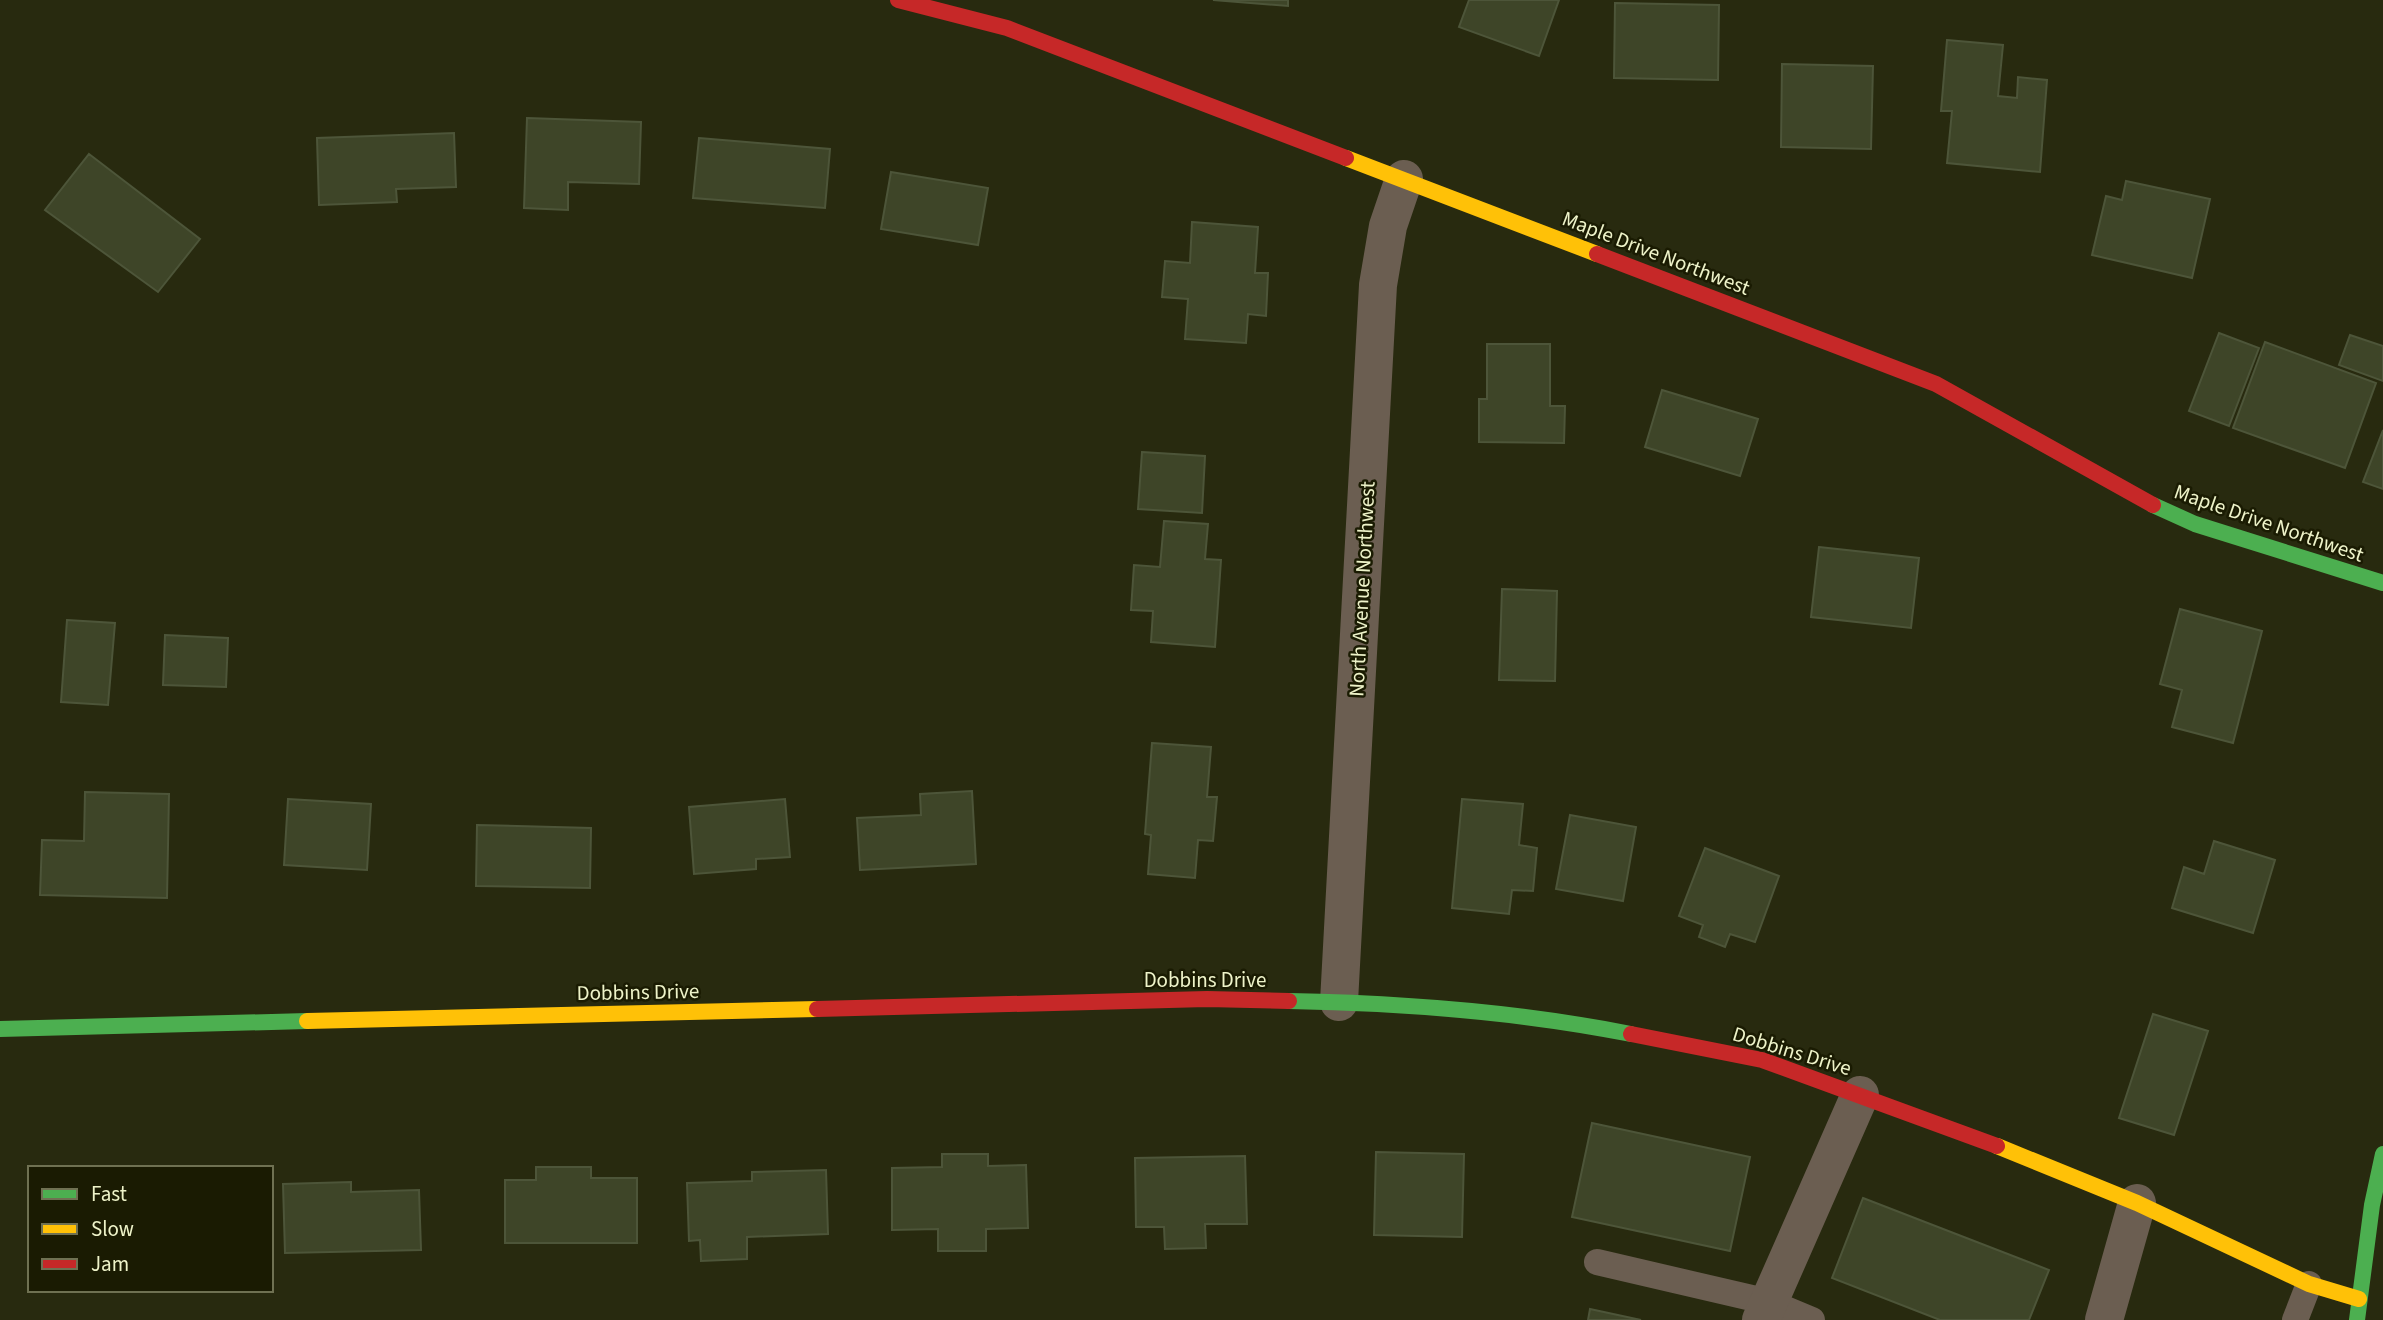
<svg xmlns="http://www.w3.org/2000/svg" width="2383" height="1320" viewBox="0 0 2383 1320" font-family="'Source Sans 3',sans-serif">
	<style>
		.building { fill: #3e4528; stroke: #4d5539; stroke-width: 2 }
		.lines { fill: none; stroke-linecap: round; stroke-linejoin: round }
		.lane { stroke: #6b5e51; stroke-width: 26 }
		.street { stroke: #6b5e51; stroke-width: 38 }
		.fast { stroke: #4caf50; stroke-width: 16 }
		.slow { stroke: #ffc107; stroke-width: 16 }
		.jam { stroke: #c62828; stroke-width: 16 }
		.labels { text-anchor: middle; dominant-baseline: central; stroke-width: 5; stroke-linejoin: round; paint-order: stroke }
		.street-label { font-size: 21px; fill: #eef3c9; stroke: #1a1b02 }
	</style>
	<rect width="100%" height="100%" fill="#282a0f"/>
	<path class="building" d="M1213,0H1288V6Z
		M1469,0H1559L1539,56L1459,27Z
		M1615,3L1719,5L1718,80L1614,78Z
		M1947,40L2003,45L1998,96L2017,98L2018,77L2047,80L2040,172L1947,163L1952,111H1941Z
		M1782,64L1873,66L1871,149L1781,147Z
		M527,118L641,122L639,184L568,182V210L524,208Z
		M454,133L456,187L396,189L397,202L319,205L317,138Z
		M699,138L830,149L825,208L693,198Z
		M89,154L200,239L158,292L45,210Z
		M891,172L988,188L978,245L881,229Z
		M2126,181L2210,199L2192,278L2092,255L2106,196L2122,200Z
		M1192,222L1258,227L1255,273H1268L1266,316L1248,314L1246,343L1185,339L1188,299L1162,297L1165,261L1190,263Z
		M2219,333L2259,348L2229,426L2189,411Z
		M2350,335L2383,346V381L2339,365Z
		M2265,342L2376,383L2345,468L2233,428Z
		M1487,344H1550V406H1565L1564,443L1479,442V399H1487Z
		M1662,390L1758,419L1740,476L1645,447Z
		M2383,430V489L2363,482Z
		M1142,452L1205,456L1202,513L1138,509Z
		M1164,521L1208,524L1205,559L1221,560L1215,647L1151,642L1153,611L1131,610L1134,565L1160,567Z
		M1819,547L1919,558L1911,628L1811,617Z
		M1502,589L1557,591L1555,681L1499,680Z
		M2180,609L2262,631L2233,743L2172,727L2182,690L2160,684Z
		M67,620L115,623L108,705L61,702Z
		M165,635L228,638L226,687L163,685Z
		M1152,743L1211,747L1207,797H1217L1213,841L1198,840L1195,878L1148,874L1151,835L1145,834Z
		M972,791L976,864L860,870L857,818L921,815L920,794Z
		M85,792L169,794L167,898L40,895L42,840L84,841Z
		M288,799L371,804L367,870L284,865Z
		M785,799L790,857L756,859V869L694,874L689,807Z
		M1462,799L1523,804L1519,845L1537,848L1533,891L1512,890L1509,914L1452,908Z
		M1570,815L1636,827L1623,901L1556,889Z
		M477,825L591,828L590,888L476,886Z
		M2214,841L2275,860L2253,933L2172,908L2184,867L2204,874Z
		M1705,848L1779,876L1755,942L1730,934L1725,947L1699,937L1703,925L1679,916Z
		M2153,1014L2208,1031L2174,1135L2119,1118Z
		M1592,1123L1750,1157L1730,1251L1572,1217Z
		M1376,1152L1464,1154L1462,1237L1374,1235Z
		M942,1154H988V1166L1026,1165L1028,1228L986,1229V1251H938V1229L892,1230V1168L942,1167Z
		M1245,1156L1247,1224H1205L1206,1248L1165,1249L1164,1227H1136L1135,1158Z
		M536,1167H591V1178H637V1243H505V1180H536Z
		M826,1170L828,1234L747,1237V1259L701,1261L700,1240L689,1241L687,1183L752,1181V1172Z
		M351,1182V1192L419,1190L421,1250L285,1253L283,1184Z
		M1863,1198L2049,1270L2029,1320H1940L1832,1278Z
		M1590,1309L1641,1320H1588Z"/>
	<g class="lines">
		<path class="lane" d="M1597,1262L1769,1302L1812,1320
			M2295,1320L2309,1284"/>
		<path class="street" d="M1339,1002L1378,285L1388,226L1404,179
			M1761,1320L1860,1095
			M2104,1320L2137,1203"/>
		<path class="fast" d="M2153,505L2195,524L2383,583
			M1289,1001C1403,1003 1520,1012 1631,1034
			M0,1029L307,1021
			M2357,1320L2372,1205L2383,1154"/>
		<path class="slow" d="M1346,158L1597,254
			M307,1021L817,1009
			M1997,1146L2137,1203L2309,1284L2359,1299"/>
		<path class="jam" d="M898,0L1007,28L1346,158
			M1597,254L1936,384L2153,505
			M817,1009L1207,999L1289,1001
			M1631,1034L1762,1060L1997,1146"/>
	</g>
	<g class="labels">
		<g class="street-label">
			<text transform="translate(1656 253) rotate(21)">Maple Drive Northwest</text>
			<text transform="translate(2269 523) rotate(19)">Maple Drive Northwest</text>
			<text transform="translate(1362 589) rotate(-87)">North Avenue Northwest</text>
			<text x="1205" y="980">Dobbins Drive</text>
			<text transform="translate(638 992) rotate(-1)">Dobbins Drive</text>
			<text transform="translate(1792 1051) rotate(17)">Dobbins Drive</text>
		</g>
	</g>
	<rect x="28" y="1166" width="245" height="126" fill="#1a1b02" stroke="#6f7152" stroke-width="2"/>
	<rect x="42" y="1189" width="35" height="10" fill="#4caf50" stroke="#6f7152" stroke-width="2"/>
	<text x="91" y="1201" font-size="21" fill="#eef3c9">Fast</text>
	<rect x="42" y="1224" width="35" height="10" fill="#ffc107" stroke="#6f7152" stroke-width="2"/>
	<text x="91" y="1236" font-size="21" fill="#eef3c9">Slow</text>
	<rect x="42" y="1259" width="35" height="10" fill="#c62828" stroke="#6f7152" stroke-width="2"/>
	<text x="91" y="1271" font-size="21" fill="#eef3c9">Jam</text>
</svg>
